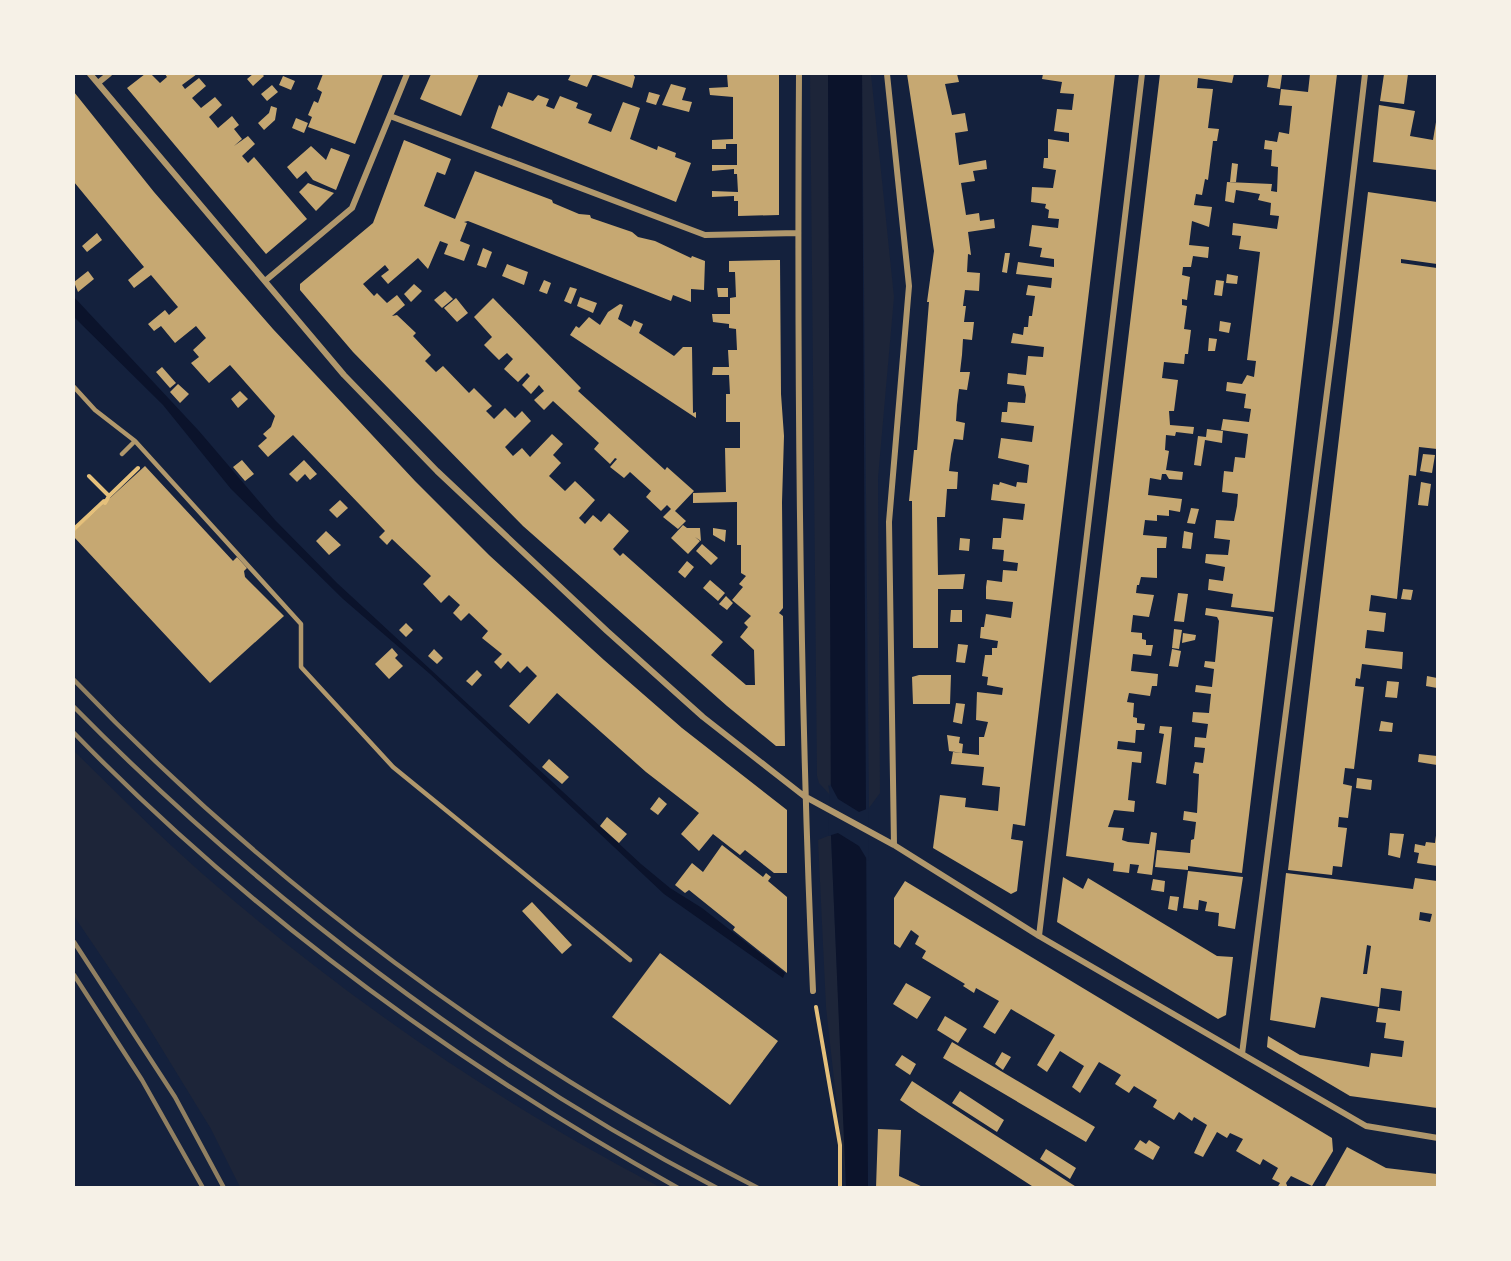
<svg xmlns="http://www.w3.org/2000/svg" width="1511" height="1261" viewBox="0 0 1511 1261" font-family="Figtree,sans-serif">
	<style>
		.green { fill: #1d2539 }
		.water { fill: #0b132b }
		.pier { fill: #14213d }
		.building { fill: #c6a872; fill-rule: evenodd }
		.lines { fill: none; stroke-linecap: round; stroke-linejoin: round }
		.path { stroke: #e5c07b; stroke-width: 4 }
		.service { stroke: #b1986c; stroke-width: 4.5 }
		.minor { stroke: #b1986c; stroke-width: 6 }
		.rail { stroke: #918062; stroke-width: 4.5 }
	</style>
	<rect width="100%" height="100%" fill="#14213d"/>
	<path class="green" d="M810,74H828L833,785L832,788L828,785L830,795L819,783L817,776Z
		M862,74H871L894,297L878,478L880,793L869,808Z
		M74,751C121,797 168,845 219,888C353,1003 503,1106 660,1187H240L211,1129L143,1018L74,916Z
		M828,836H831L846,1170H844L826,1007L818,840Z"/>
	<path class="water" d="M828,74H862L868,1188L846,1187L831,836Z
		M74,297L199,431L275,520L337,583L641,864L670,888L702,908L785,973L783,978L664,894L430,674L343,599L231,489L163,405L74,317Z"/>
	<path class="pier" d="M830,784L838,799L859,812L869,808L868,861L859,846L838,833L828,836Z"/>
	<path class="building" d="M145,74H151L160,83L167,77L165,74H197L182,85L185,89L199,78L206,86L192,98L201,108L215,97L222,105L209,117L218,128L232,116L239,125L234,129L242,139L234,146L248,136L255,144L242,156L248,163L254,157L307,219L266,254L127,88Z
		M253,74H262L264,76L253,86L247,79Z
		M323,74H383L355,144L308,127L312,117L308,115L314,101L318,103L322,92L317,89Z
		M431,74H479L461,116L420,99Z
		M571,74H633L635,77L632,88L593,74L587,87L568,80Z
		M727,74H779V215L738,216V201H734V196L712,197V191L738,192L737,174H734V169L712,171V165H737V144H726V149H712V140L733,139V97L710,95L709,88L728,87Z
		M907,74H957L959,82L945,84L952,115L965,113L968,131L955,133L959,165L986,160L987,169L973,171L975,181L961,183L966,215L979,213L980,221L994,219L995,228L968,232L971,255L968,254L967,272L980,273L979,291L965,290L963,306H966L964,322H974L972,340L963,339L962,355L960,372H970L967,390L959,389L957,405L956,421L965,423L963,440L954,439L951,454L949,471L958,472L957,489H947L945,517H937L938,575L965,574L963,589H938V648H913L912,501H909L914,450H917L929,302H927L934,251Z
		M1043,74H1115L1025,826L1013,824L1011,839L1023,841L1017,891L1011,894L933,848L940,795L966,798L965,807L998,811L1000,787L982,785L984,767L951,764L953,752L979,755V737H984L988,722L976,720L977,692L1002,695L1003,688L987,685L988,677L982,676L985,655H992V648H997L998,641L980,638L981,627H984L986,614L1011,618L1013,602L986,599V587L987,580L1002,582L1003,570L1017,571L1018,563L1003,561L1004,550L992,549L993,538H1001L1003,518L1023,520L1025,504L991,500L993,484L999,485L1000,482L1016,487L1017,482L1027,483L1029,465L998,458L1001,438L1032,442L1034,426L1001,422L1002,412H1007L1008,402L1025,403L1026,395L1024,386L1007,384L1008,373L1026,375L1028,356L1043,357L1044,347L1011,343L1013,333L1023,335L1024,327H1028L1029,316H1032L1035,296L1026,295L1028,285L1051,288L1052,278L1016,274L1018,262L1054,267V259L1040,257L1042,248L1029,246L1032,225L1058,228L1059,219L1048,218L1049,210L1045,208L1046,204L1031,202L1032,187L1053,188L1056,170L1043,168L1044,158H1048V139L1069,142V133L1054,131L1057,109L1072,110L1074,94L1060,93L1062,82L1042,79Z
		M1160,74H1234L1232,83L1198,78L1197,88L1213,89L1208,128L1219,129L1217,141H1213L1208,180L1205,179L1202,195L1196,194L1194,205L1212,207L1209,227L1192,221L1189,245L1209,247L1208,258L1193,256L1191,267H1183L1182,275L1190,277L1187,300L1182,299V305L1187,306L1184,329L1191,330L1188,354H1185L1184,364L1164,362L1162,378L1178,380L1174,411H1169L1170,425L1194,427L1193,434L1176,432L1175,436L1166,435L1165,450L1169,451L1166,470L1183,472L1182,480L1169,479L1166,474H1162L1161,480L1150,478L1148,495L1182,499L1180,512L1169,510V516L1157,515V521L1145,520L1143,535L1167,537L1166,548H1157V578L1141,577L1139,585H1137L1136,593L1154,595L1149,617L1133,615L1131,632L1142,633V639L1146,640V645H1153L1151,656L1133,654L1131,671L1158,674L1157,686H1152L1150,696L1129,693L1127,702L1134,703L1133,717L1137,718V723L1145,724L1144,730H1136L1135,743L1118,741L1117,749L1142,752L1141,763L1132,762L1128,800L1135,801L1134,812L1114,810L1108,827L1124,828L1122,840L1128,842L1149,844L1151,832L1157,833L1152,875L1137,873L1139,865L1130,864L1129,873L1113,871L1114,863L1066,856Z
		M1269,74L1282,75L1280,89L1267,87Z
		M1310,74H1337L1274,612L1231,607L1233,594L1208,590L1209,579L1223,581L1225,567L1205,563L1206,554L1228,555L1230,540L1214,538L1216,520L1234,521L1237,506L1238,494L1222,492L1224,471L1233,472L1235,457L1245,458L1248,434L1221,430L1223,419L1249,422L1251,409L1244,408L1246,394L1226,391L1227,382L1242,384L1247,375L1254,377L1256,361L1247,360L1260,252L1239,249L1241,236L1232,235L1233,223L1277,229L1279,216L1270,215L1271,203L1258,200L1260,194L1236,190L1234,203L1225,201L1227,182L1272,184L1271,191L1277,192L1278,167L1271,166L1272,150L1264,149L1265,140L1277,142L1279,132L1289,134L1292,106L1279,105L1281,89L1308,92Z
		M1384,74H1408L1404,104L1380,101Z
		M283,76L295,81L291,90L279,85Z
		M671,84L686,88L682,100L692,102L689,112L662,105Z
		M272,85L278,92L267,101L261,94Z
		M74,92L154,192L273,329L415,481L489,555L604,660L682,728L787,810V873H774L745,850L740,855L713,834L699,851L681,834L699,813L646,772L557,693L529,724L509,706L537,676L527,666L520,673L508,661L501,669L494,662L502,654L482,638L488,631L469,613L461,621L453,613L460,605L449,595L441,603L423,584L431,576L392,539L387,545L379,537L385,531L293,435L268,457L258,446L267,438L263,434L271,427L275,416L230,365L209,383L191,363L199,357L193,350L206,338L196,326L175,343L161,326L154,331L148,324L165,310L169,315L178,307L151,275L134,288L128,280L144,267L74,182Z
		M508,92L533,101L538,95L549,99L546,106L554,109L560,96L578,103L576,108L592,114L588,123L611,132L623,102L640,108L630,139L657,150L658,146L676,153L675,157L691,163L676,202L491,128L499,105L502,107Z
		M649,92L660,95L656,105L646,102Z
		M1379,105L1415,111L1410,136L1433,140L1437,116V170L1373,162Z
		M271,106L277,108L275,120L264,130L258,123L269,113Z
		M296,118L308,123L304,133L292,128Z
		M404,140L451,159L445,175L437,172L424,206L455,219L475,171L552,200L553,203L579,214L590,215L591,218L632,232L638,237L655,241L691,258L692,256L705,261L704,290L691,289V302L673,295L671,301L468,221L464,222L467,223L460,241L470,245L464,261L444,254L448,244L440,241L428,269L418,258L388,284L381,276L389,270L385,265L363,284L374,296L377,293L387,303L397,295L405,305L392,316L397,315L416,333L413,336L431,355L425,361L436,372L443,366L469,393L474,388L492,406L486,411L494,419L505,408L515,418L522,411L531,421L505,447L513,456L522,448L530,457L552,434L563,444L553,455L561,463L549,476L565,491L575,481L595,500L579,518L585,524L593,515L601,522L609,513L629,531L613,549L620,556L623,553L723,642L711,655L746,685H755L754,650L740,637L748,627L744,623L751,616L732,600L743,587L739,584L746,576L741,573V545H737V502L693,503V493L726,492L725,448H740V422H726V394H730L729,375H712L713,367H729L728,350H737L736,329L729,328V324L713,322L712,314H730V298L736,297L735,272H729V261L780,260L781,394L784,436L782,502L783,608L779,613L783,616L785,746H776L727,706L523,526L353,352L300,290V284L373,223Z
		M311,146L326,160L331,148L350,155L336,190L313,180L306,171L297,179L287,167Z
		M1232,163L1238,164L1236,182H1230Z
		M308,183L334,193L316,211L299,192Z
		M1368,192L1437,202V264L1401,259V263L1437,268V449L1419,447L1416,476L1409,475L1397,599L1371,595L1369,611L1386,613L1384,632L1367,630L1365,648L1403,652L1402,669L1362,664L1360,679L1356,678L1355,686L1364,687L1354,769L1345,768L1343,784L1352,786L1348,818L1339,817L1338,827L1347,828L1342,867L1333,866L1332,875L1288,870Z
		M97,233L102,240L87,252L82,246Z
		M483,248L492,252L486,268L477,265Z
		M1005,253H1010L1007,273L1002,272Z
		M507,264L528,272L524,285L502,276Z
		M88,271L94,279L78,292L74,282Z
		M1227,274L1238,276L1237,284L1226,283Z
		M544,280L551,283L547,294L539,291Z
		M1216,280L1224,281L1222,296L1214,295Z
		M414,284L422,291L411,302L404,294Z
		M570,287L577,289L571,304L564,301Z
		M717,288H728V297H718Z
		M445,291L453,299L442,308L434,300Z
		M580,297L597,303L593,313L577,306Z
		M456,298L468,313L457,322L444,308Z
		M493,298L581,388L578,391L665,470L667,467L694,491L675,511L686,521L678,529L663,517L671,509L667,505L661,511L646,497L651,491L630,472L624,478L610,467L617,459L615,458L610,464L594,449L599,443L553,401L544,410L534,400L544,391L539,385L531,394L522,385L530,376L527,373L518,382L504,369L513,359L507,353L499,360L484,345L492,337L474,317Z
		M620,304L623,305L618,319L631,327L634,320L643,324L639,333L674,356L683,347H692L693,413L696,412V418L570,335L576,326L579,328L589,317L600,325L608,312Z
		M1220,321L1231,323L1229,333L1219,331Z
		M1209,338L1217,339L1215,351H1208Z
		M162,367L176,383L170,388L156,372Z
		M178,384L189,394L180,403L170,392Z
		M240,391L248,399L238,408L231,399Z
		M1207,429L1223,431L1222,443L1205,440L1201,466L1194,465L1198,436L1206,437Z
		M1423,454L1435,455L1432,473L1420,471Z
		M242,460L254,474L245,481L233,467Z
		M304,460L317,474L310,480L305,474L297,482L289,474Z
		M145,466L233,561L237,557L247,568L244,571L245,577L284,616L210,683L74,537V531Z
		M1421,482L1431,484L1428,506L1418,505Z
		M340,500L348,508L337,518L329,510Z
		M1191,508L1199,509L1195,524L1187,523Z
		M683,525L687,528H700L701,541L695,537L700,541L688,554L671,538Z
		M713,528L726,530L725,542L713,535Z
		M326,531L341,545L329,555L316,541Z
		M1184,531L1193,533L1191,549L1182,548Z
		M960,538L970,539L969,551L959,550Z
		M702,544L718,558L711,565L696,551Z
		M687,561L694,567L685,578L678,572Z
		M710,580L725,593L718,601L703,588Z
		M1403,589L1413,590L1411,600L1401,599Z
		M1178,593L1188,594L1184,622L1174,621Z
		M726,596L733,603L727,610L719,604Z
		M1206,608L1273,617L1242,873L1188,866V870L1155,867L1157,850L1190,853L1191,840L1194,839L1196,822L1183,820L1184,811L1197,813L1199,774L1193,773L1195,762L1203,763L1205,748L1194,747L1195,737L1206,738L1208,724L1192,722L1193,712L1209,713L1211,694L1195,692L1196,685L1212,687L1214,669L1204,667L1205,661L1215,662L1219,621L1217,617L1205,615Z
		M951,610H962V622H950Z
		M406,623L413,630L406,637L399,630Z
		M1174,629L1182,630L1179,649L1172,648Z
		M1183,633L1196,635L1195,640L1182,643Z
		M958,644L968,645L965,663L956,662Z
		M392,648L398,655L395,658L403,666L389,679L375,664Z
		M434,649L443,658L437,664L428,656Z
		M1172,649L1181,651L1178,667L1169,666Z
		M477,670L482,675L472,686L466,681Z
		M919,675H951L950,704H913L912,677Z
		M1427,676L1437,678V688L1426,686Z
		M1387,681L1399,682L1397,698L1385,697Z
		M956,703L965,704L962,724L953,722Z
		M1381,721L1393,723L1392,732L1379,731Z
		M1160,726L1172,727L1166,785L1156,783L1164,734L1159,733Z
		M947,735L960,737L959,743L963,744L962,753L949,751Z
		M1419,754L1437,756V765L1418,762Z
		M549,759L569,777L562,784L542,767Z
		M1357,778L1372,780L1371,790L1356,788Z
		M659,797L667,804L658,815L650,809Z
		M607,817L627,834L619,843L600,826Z
		M1437,828V866L1417,863L1419,853L1414,852L1415,844L1425,846L1426,842L1435,843Z
		M1390,833L1404,834L1400,858L1388,855Z
		M722,845L763,877L766,873L771,877L768,881L787,897V973L733,930L735,927L689,890L685,893L675,885L692,863L703,872Z
		M1188,871L1243,877L1235,929L1218,926L1219,913L1205,911L1207,902L1199,900L1198,910L1183,908Z
		M1286,873L1413,889L1415,878L1437,881V1108L1350,1096L1267,1047L1268,1036L1300,1055L1369,1067L1371,1053L1402,1057L1404,1041L1384,1038L1386,1023L1376,1022L1378,1008L1400,1011L1402,991L1381,988L1379,1007L1321,997L1315,1028L1270,1020ZM1420,912L1432,914L1430,922L1419,920ZM1367,945L1371,946L1367,974H1363Z
		M1063,877L1083,889L1088,878L1217,956L1233,957L1226,1015L1218,1019L1057,922Z
		M1153,879L1165,881L1164,892L1151,890Z
		M905,881L1332,1138L1333,1151L1312,1186L1291,1176L1286,1183L1288,1188H1277L1280,1183L1272,1179L1278,1168L1263,1159L1260,1165L1236,1151L1243,1139L1230,1133L1227,1138L1217,1132L1203,1157L1194,1153L1207,1125L1194,1117L1192,1121L1179,1112L1174,1120L1153,1107L1157,1100L1134,1086L1129,1093L1115,1084L1121,1075L1099,1062L1080,1093L1072,1087L1084,1066L1060,1051L1047,1072L1037,1065L1055,1035L1011,1009L995,1034L983,1027L999,1001L976,988L974,993L963,986L965,984L922,958L926,951L915,944L919,936L911,930L900,948L894,944V898Z
		M1170,896L1179,897L1177,911L1168,909Z
		M532,902L572,945L562,954L522,911Z
		M660,953L778,1041L730,1105L612,1017Z
		M906,983L931,997L917,1019L893,1004Z
		M945,1016L967,1029L958,1043L937,1030Z
		M952,1042L1095,1127L1086,1142L943,1058Z
		M1002,1052L1011,1057L1003,1070L995,1064Z
		M902,1055L916,1064L910,1075L895,1065Z
		M912,1081L970,1119L1078,1188H1035L919,1113L900,1100Z
		M960,1091L1004,1120L997,1132L952,1103Z
		M878,1129L901,1130L899,1176L925,1188H876Z
		M1140,1140L1146,1144L1149,1140L1160,1147L1153,1160L1134,1149Z
		M1347,1147L1386,1168L1437,1174V1188H1324Z
		M1046,1149L1076,1168L1070,1179L1040,1159Z"/>
	<g class="lines">
		<path class="path" d="M89,476L109,496L105,503
			M109,496L138,468
			M74,529L104,501
			M816,1007L840,1145V1188"/>
		<path class="service" d="M74,387L95,410L135,441L301,624V667L393,767L630,960
			M122,454L135,441"/>
		<path class="minor" d="M90,74L344,375L437,471L607,631L703,717L804,796L894,845L1039,936L1366,1126L1438,1138
			M799,74C797,379 799,686 813,991
			M887,74L909,286L889,522L894,845
			M98,83L109,74
			M390,116L705,235L798,233
			M265,281L352,208L407,74
			M1039,936L1142,74
			M1242,1054L1336,322L1365,74"/>
		<path class="rail" d="M74,680C270,885 505,1059 758,1188
			M74,707C257,893 485,1067 717,1188
			M74,733C250,914 458,1065 678,1188
			M74,942L175,1097L224,1188
			M74,975L142,1080L203,1188"/>
	</g>
	<rect width="1511" height="1261" fill="none" stroke="#f6f1e7" stroke-width="150"/>
</svg>
